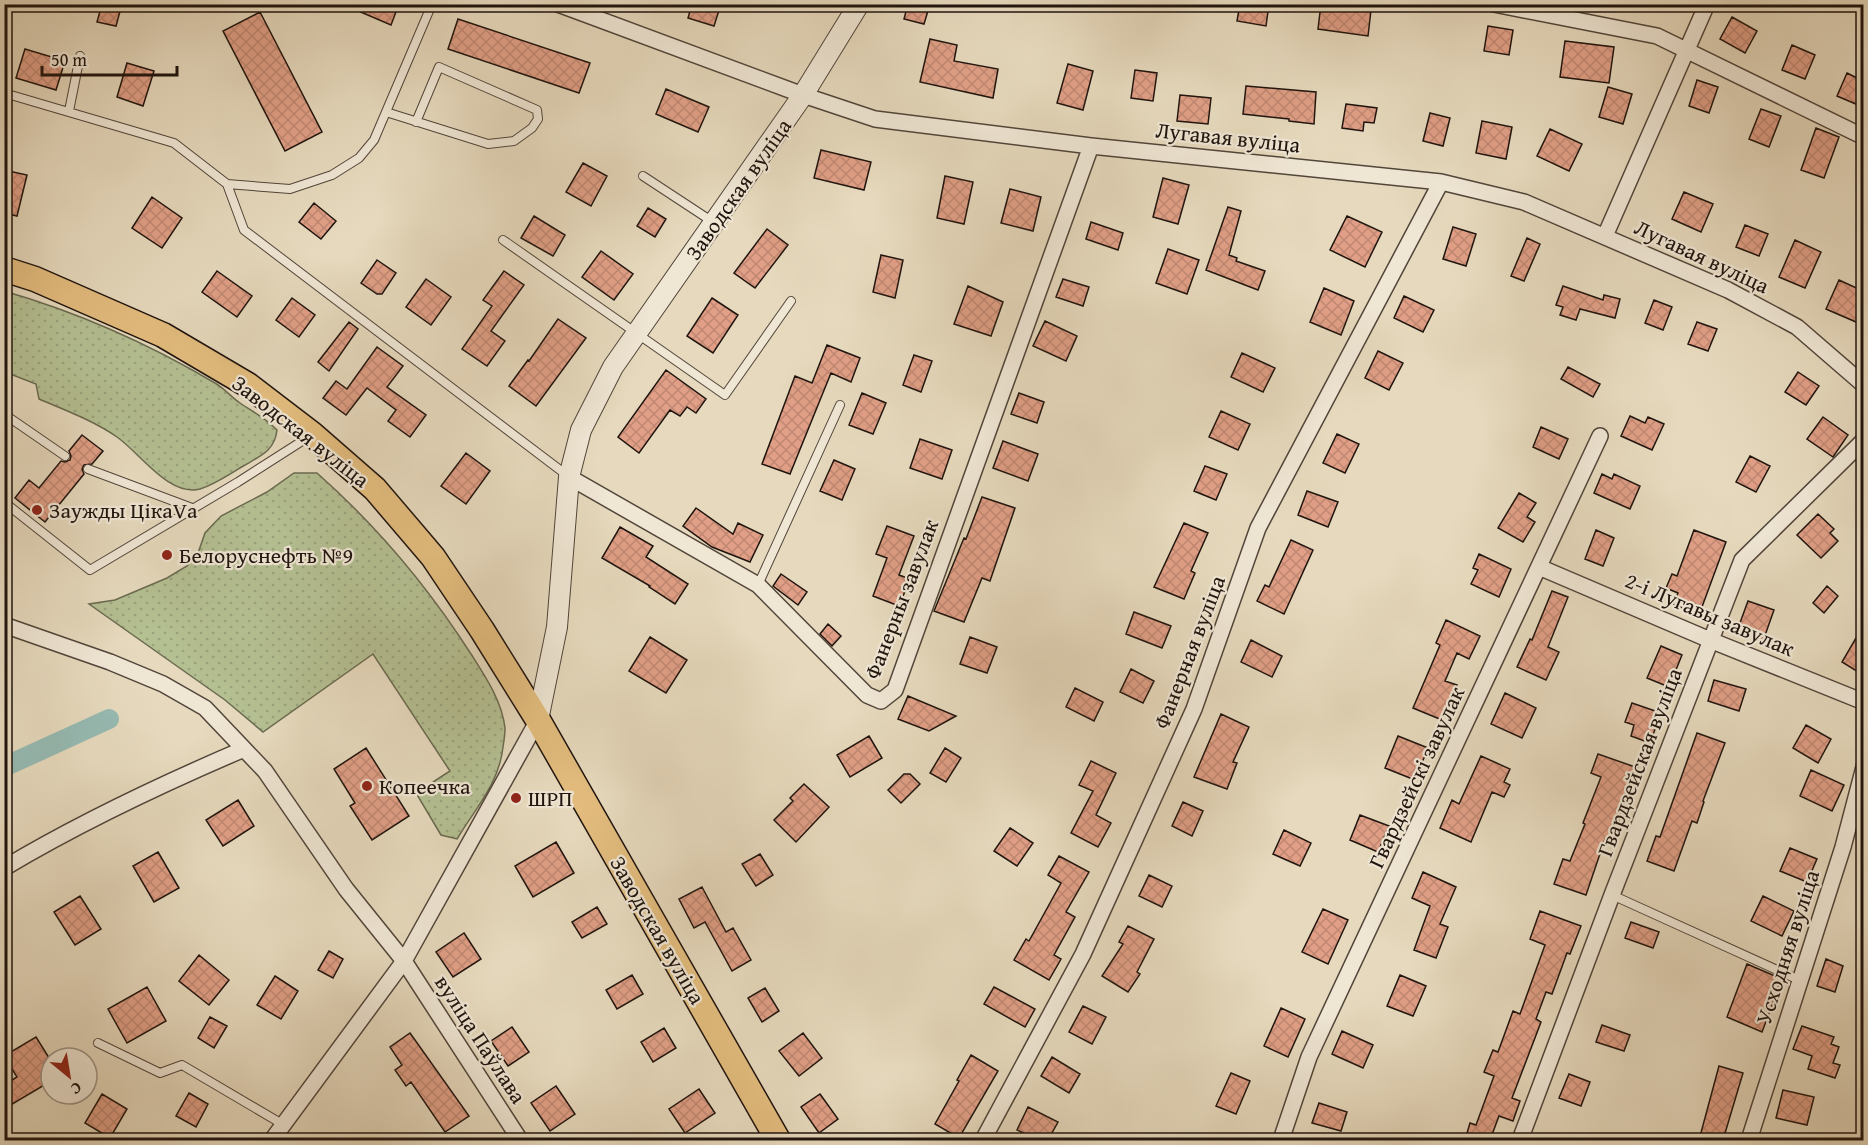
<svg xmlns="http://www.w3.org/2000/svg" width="1868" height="1145" viewBox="0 0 1868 1145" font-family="'Gentium Book Plus',serif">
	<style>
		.grass { fill: url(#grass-dots); stroke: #6a6a50; stroke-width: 1.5 }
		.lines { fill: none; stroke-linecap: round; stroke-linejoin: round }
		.canal { stroke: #96bab2; stroke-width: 20 }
		.building { fill: url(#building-cross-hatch); stroke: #1f140e; stroke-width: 1.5 }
		.service-casing { stroke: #51453a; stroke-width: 10 }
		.minor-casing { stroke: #51453a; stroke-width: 18 }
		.tertiary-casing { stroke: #51453a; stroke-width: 22 }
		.primary-casing { stroke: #1f140e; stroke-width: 27 }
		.service { stroke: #efe6d4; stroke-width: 8 }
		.minor { stroke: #efe6d4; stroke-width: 15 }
		.tertiary { stroke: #efe6d4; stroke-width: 20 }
		.primary { stroke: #e3bc7e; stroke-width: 24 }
		.poi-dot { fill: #8f2418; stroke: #efe6d4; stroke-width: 2 }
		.labels { text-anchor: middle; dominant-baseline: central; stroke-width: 4.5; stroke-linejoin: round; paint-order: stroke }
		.street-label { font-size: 22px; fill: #1f140e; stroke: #efe6d4 }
		.poi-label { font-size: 22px; fill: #1f140e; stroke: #efe6d4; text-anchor: start }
	</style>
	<defs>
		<pattern id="grass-dots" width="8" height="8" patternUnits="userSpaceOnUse" patternTransform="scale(1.5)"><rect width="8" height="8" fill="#b4bf92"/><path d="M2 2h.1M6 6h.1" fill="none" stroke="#9aa37d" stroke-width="1.8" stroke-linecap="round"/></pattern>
		<pattern id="building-cross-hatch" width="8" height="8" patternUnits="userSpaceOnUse" patternTransform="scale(1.5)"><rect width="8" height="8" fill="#e09f86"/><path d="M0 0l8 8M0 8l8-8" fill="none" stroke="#c08872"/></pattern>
	</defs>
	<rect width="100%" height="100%" fill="#e6d9bd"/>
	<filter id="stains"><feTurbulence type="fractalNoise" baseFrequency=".00333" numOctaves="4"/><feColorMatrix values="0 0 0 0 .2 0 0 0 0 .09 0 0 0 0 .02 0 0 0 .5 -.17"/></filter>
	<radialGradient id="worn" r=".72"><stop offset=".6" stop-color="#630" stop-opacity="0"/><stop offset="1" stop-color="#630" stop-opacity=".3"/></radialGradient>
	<path class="grass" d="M4,291C77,312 149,344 215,383C224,388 231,397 240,403C253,412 266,418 277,430C275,450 261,456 245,465C231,473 216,484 200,489C169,497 141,454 117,437C94,421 65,410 39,399L36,384L5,372Z
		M294,473H317C377,526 428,587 471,654C485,676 502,701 505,728C505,734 504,741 503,747C499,784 475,809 457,839L441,835L416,793L450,771L373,654L263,732L225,700L89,604L115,600L167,578L187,566L198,553L205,533L221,516L267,492Z"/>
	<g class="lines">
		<path class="canal" d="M4,767L109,719"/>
	</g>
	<path class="building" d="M102,4H122L116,26L97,22Z
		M342,4H399L391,25Z
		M692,4H721L714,26L688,18Z
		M908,4H930L924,24L904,19Z
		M1240,4H1269L1266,26L1237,21Z
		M1321,4L1371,10L1368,36L1318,29Z
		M260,12L322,132L285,151L223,31Z
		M1732,17L1757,31L1745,53L1720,39Z
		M458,19L590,63L579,93L448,49Z
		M1488,26L1513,30L1509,55L1484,51Z
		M930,39L957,45L954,61L998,69L993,98L920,82Z
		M1565,41L1614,47L1609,83L1560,77Z
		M1792,45L1815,55L1805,79L1782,70Z
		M25,49L65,61L56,90L16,78Z
		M127,63L154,71L143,106L117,97Z
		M1068,64L1093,71L1083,110L1057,103Z
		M1135,70L1157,73L1153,101L1131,98Z
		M1847,73L1863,81V107L1837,96Z
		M1697,80L1718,87L1709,113L1689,106Z
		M1246,86L1316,92L1314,124L1289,121V119L1243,114Z
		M1608,87L1632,94L1623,124L1599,117Z
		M666,89L709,107L698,132L656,114Z
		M1180,95L1211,98L1208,124L1177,121Z
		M1346,104L1377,108L1374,123L1364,122L1363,131L1342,128Z
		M1761,109L1781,116L1769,147L1749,139Z
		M1430,113L1450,118L1443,146L1423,141Z
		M1482,121L1512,127L1506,159L1476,153Z
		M1816,128L1839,137L1824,178L1801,170Z
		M1550,129L1582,144L1569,171L1537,156Z
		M821,150L871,162L864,190L814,178Z
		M583,163L607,176L591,206L566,192Z
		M4,170L27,175L17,216L4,213Z
		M945,176L973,182L964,224L937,218Z
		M1163,178L1189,185L1178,224L1153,217Z
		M1010,189L1041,197L1033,231L1001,223Z
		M1684,192L1713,204L1701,232L1672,219Z
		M152,197L182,218L162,248L132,228Z
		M314,203L336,221L321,239L299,222Z
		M1228,207L1241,211L1229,255L1237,258L1236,261L1265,271L1258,290L1206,270Z
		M648,208L666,219L655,237L637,226Z
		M534,216L565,235L553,256L521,238Z
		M1347,216L1382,232L1365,267L1330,250Z
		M1091,222L1123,233L1118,250L1086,239Z
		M1745,225L1768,234L1759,256L1736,247Z
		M1453,227L1476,234L1466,266L1443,259Z
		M767,229L788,245L755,288L734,273Z
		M1527,238L1540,244L1524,281L1511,276Z
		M1795,240L1821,252L1805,288L1779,277Z
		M1168,249L1199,260L1187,294L1156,283Z
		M601,251L633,274L614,300L582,277Z
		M881,255L903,260L895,298L873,292Z
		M377,260L396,273L382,294H377L361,283Z
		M217,271L252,296L237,317L202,292Z
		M504,271L524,285L491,331L505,341L487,366L462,349L492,306L483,300Z
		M426,279L451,297L431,325L406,307Z
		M1063,279L1089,287L1083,306L1056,297Z
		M1839,280L1863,291V325L1826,309Z
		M968,286L1003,302L991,336L954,324Z
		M1563,286L1603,300L1604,295L1620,299L1615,318L1580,309L1576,320L1560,315L1563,307L1556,305Z
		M1324,288L1354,301L1341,335L1310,322Z
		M1404,296L1434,310L1423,332L1394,318Z
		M292,298L315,315L299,337L276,320Z
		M712,298L738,315L713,353L687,336Z
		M1654,300L1672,307L1663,330L1645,323Z
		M558,319L586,338L536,406L509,386L528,360L529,361Z
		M1045,321L1077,336L1066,361L1033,346Z
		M349,322L358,329L329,371L318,362Z
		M1697,322L1717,329L1708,351L1688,344Z
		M827,345L860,358L851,382L831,373L790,474L762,464L795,376L812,383Z
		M377,347L403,366L387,387L426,415L410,437L388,421L396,410L367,388L346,415L323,398L336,381L347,389Z
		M1378,351L1403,363L1389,390L1365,378Z
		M1242,353L1275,368L1263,392L1231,377Z
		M914,355L932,361L921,392L903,385Z
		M1568,367L1600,384L1593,397L1561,379Z
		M666,370L706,399L696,413L687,407L680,416L670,410L639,453L618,437Z
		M1798,372L1819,386L1806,405L1785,392Z
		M862,393L886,403L873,434L849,425Z
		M1019,393L1044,402L1037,423L1011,414Z
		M1221,411L1250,424L1238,450L1209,437Z
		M1630,416L1645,423L1648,417L1664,424L1652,450L1621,436Z
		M1823,417L1848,435L1833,457L1807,439Z
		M1541,427L1568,439L1559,459L1533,447Z
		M1337,434L1359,444L1345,473L1323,463Z
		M82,435L103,451L92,464L84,465L82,469L84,474L45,522L15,498L29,480L39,488L61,461L65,462L70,460L71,456L69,451Z
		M920,439L952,450L942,479L910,468Z
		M1003,441L1038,454L1028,481L993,468Z
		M466,453L490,471L466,504L441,486Z
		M1750,456L1770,466L1756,492L1736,482Z
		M834,460L855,469L842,500L820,491Z
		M1205,466L1227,474L1216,500L1194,491Z
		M1602,474L1612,479L1614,474L1640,486L1630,509L1594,493Z
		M1307,491L1338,502L1328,527L1298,515Z
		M1519,493L1536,503L1527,517L1535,522L1523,542L1498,528Z
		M982,497L1015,508L990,581L982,578L964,622L934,611L964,538L966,539Z
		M696,508L733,534L738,523L763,535L750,562L712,547L683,526Z
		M1818,514L1834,529L1830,533L1838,541L1821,558L1797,535Z
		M1184,523L1208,533L1191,571L1195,573L1184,599L1154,587Z
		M887,526L914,536L899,575L910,579L899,606L873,596L887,558L876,554Z
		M620,527L653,546L646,557L688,584L675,604L649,587L650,586L602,558Z
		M1596,530L1614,538L1603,566L1585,559Z
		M1694,530L1726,542L1699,615L1673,604L1678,593L1666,588L1672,574L1677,576Z
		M1291,540L1313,550L1284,614L1257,601L1265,585L1269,587Z
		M1479,554L1511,569L1499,597L1471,584L1478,570L1473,568Z
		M781,574L807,592L798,605L773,586Z
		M1827,586L1838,596L1824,613L1813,603Z
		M1552,591L1568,597L1548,647L1559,652L1546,680L1517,667L1530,639L1532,640Z
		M1748,601L1774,610L1763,641L1737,631Z
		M1134,612L1171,626L1162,648L1126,634Z
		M1446,620L1480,636L1469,659L1457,653L1445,681L1457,685L1442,720L1413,708L1440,645L1436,643Z
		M828,624L841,636L832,646L820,634Z
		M1863,626V675L1842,662Z
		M650,637L687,660L666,693L629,671Z
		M970,637L997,647L987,673L960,664Z
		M1251,640L1282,656L1272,677L1241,662Z
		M1661,646L1682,655L1669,687L1647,678Z
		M1131,669L1154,681L1143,703L1120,692Z
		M1714,680L1746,689L1739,711L1708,701Z
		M1075,688L1103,702L1094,721L1066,707Z
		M1505,693L1536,708L1522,738L1491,724Z
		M908,696L956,716L929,731L898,719Z
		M1632,703L1661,713L1650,743L1631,736L1634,725L1625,722Z
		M1221,714L1249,727L1233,762L1237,763L1227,789L1194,777Z
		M1806,725L1831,739L1818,763L1793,748Z
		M1697,733L1725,743L1703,801L1704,802L1697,823L1692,821L1674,871L1647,861L1656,836L1660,837Z
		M869,736L882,758L850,777L837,755Z
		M1398,736L1428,748L1415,780L1385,768Z
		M366,748L409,816L372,840L350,806L355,803L334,769Z
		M945,748L961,758L946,782L930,773Z
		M1598,754L1638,768L1611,842L1605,839L1586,895L1554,884L1563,859L1570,861L1585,824L1583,823L1601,777L1591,773Z
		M1481,756L1510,769L1504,782L1510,785L1504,797L1492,792L1471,842L1440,828L1452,800L1459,804Z
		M1091,761L1116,773L1096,815L1111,823L1098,847L1071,833L1093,791L1079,785Z
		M1811,770L1844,785L1832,811L1800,796Z
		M904,774H910L920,784L901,803L888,790Z
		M804,784L829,807L796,842L774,820L793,801L790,798Z
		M238,800L254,826L223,846L206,820Z
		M1183,802L1203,811L1192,836L1172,826Z
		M1360,815L1389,826L1378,852L1350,840Z
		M1010,828L1033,843L1017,866L994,851Z
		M1284,830L1311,843L1300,866L1273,854Z
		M556,842L574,873L533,897L515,866Z
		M1790,848L1817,859L1807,882L1780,871Z
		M158,852L179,888L154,902L133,866Z
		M760,854L773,875L756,886L742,864Z
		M1059,856L1089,872L1066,912L1075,917L1054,955L1061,959L1049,980L1014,960L1026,939L1029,941L1061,883L1048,875Z
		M1423,872L1456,887L1440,924L1448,927L1436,958L1414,950L1430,906L1412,898Z
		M1149,875L1172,886L1162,907L1139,896Z
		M702,887L726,932L733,928L751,960L732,971L705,922L694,928L679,899Z
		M80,896L101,929L75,945L54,912Z
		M1763,896L1794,911L1782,936L1751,921Z
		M597,907L607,924L582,938L572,922Z
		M1323,909L1348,920L1328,964L1302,952Z
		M1540,911L1581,926L1570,954L1567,953L1552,994L1546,992L1536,1019L1541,1022L1512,1098L1520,1101L1513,1121L1499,1116L1490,1140H1465L1470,1123L1476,1125L1494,1076L1484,1072L1493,1050L1498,1052L1513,1011L1520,1014L1545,945L1530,939Z
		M1631,922L1659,932L1653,948L1625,938Z
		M1128,926L1154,939L1137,972L1140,974L1128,992L1102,976L1123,944L1119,942Z
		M464,933L481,959L453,977L436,952Z
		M329,951L343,959L333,978L318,970Z
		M199,955L229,980L209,1005L179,981Z
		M1826,959L1843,966L1835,992L1817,986Z
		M1747,964L1782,979L1762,1032L1727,1017Z
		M632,975L643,994L617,1009L606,990Z
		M1400,975L1426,986L1413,1016L1387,1006Z
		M275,976L298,991L281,1019L257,1005Z
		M147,987L166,1021L127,1043L108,1009Z
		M994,987L1035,1009L1025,1027L984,1004Z
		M765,988L779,1011L762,1022L748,998Z
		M1083,1006L1106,1017L1092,1044L1069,1032Z
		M1281,1008L1305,1019L1288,1057L1264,1046Z
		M210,1017L227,1026L214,1048L198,1038Z
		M1602,1025L1630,1035L1624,1051L1596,1042Z
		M1802,1026L1834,1037L1831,1044L1839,1047L1833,1063L1840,1065L1835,1078L1808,1069L1812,1056L1793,1049Z
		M512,1027L529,1052L508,1066L491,1041Z
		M664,1028L676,1048L653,1062L641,1042Z
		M1342,1031L1373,1045L1363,1068L1332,1054Z
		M410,1033L469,1116L445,1132L411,1082L406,1086L395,1070L402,1065L390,1047Z
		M803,1033L822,1058L799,1076L779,1051Z
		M36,1037L51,1061V1081L4,1109V1085L17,1077L4,1056Z
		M971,1055L998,1071L959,1138L935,1124L959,1081L957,1080Z
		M1052,1057L1080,1074L1069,1093L1041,1076Z
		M1719,1066L1743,1073L1723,1140H1699Z
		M1231,1073L1250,1081L1236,1114L1216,1106Z
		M1569,1074L1590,1082L1581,1106L1559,1098Z
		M556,1086L575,1114L550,1131L531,1103Z
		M699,1089L715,1113L685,1133L669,1109Z
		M1783,1090L1814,1097L1807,1125L1776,1118Z
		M189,1093L208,1104L196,1127L176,1116Z
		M102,1094L127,1109L110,1138L85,1123Z
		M820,1094L838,1119L819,1133L801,1107Z
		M1319,1103L1347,1112L1341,1131L1312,1123Z
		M1028,1107L1058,1122L1048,1140H1038L1017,1130Z"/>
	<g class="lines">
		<g class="service-casing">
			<path id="service" d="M4,93L174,143L227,184L244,230L568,476
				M69,111L80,56
				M386,112L488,144L514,141L532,128L538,119L537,110L439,67L416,122
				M643,176L713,222
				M227,184L290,189L332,175L359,158L374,140L432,4
				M503,240L725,395L791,301
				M4,414L65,456
				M88,469L192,508
				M4,502L90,570L238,482L310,436
				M758,585L840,405
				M1612,895L1799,980
				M98,1043L160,1073L182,1065L284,1125"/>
		</g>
		<g class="minor-casing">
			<path id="minor" d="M558,4L803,95L875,119L1091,146L1441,182L1524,202L1728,290L1797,327L1864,385
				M1494,4L1657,36L1864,137
				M1605,236L1707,4
				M569,477L758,585L867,695L881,701L895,690L1091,146
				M1539,567L1710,640L1864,702
				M4,625L110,662L163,684L205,708L244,749
				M4,868C81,822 162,784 244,749L265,771L346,889L404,961L520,1140
				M272,1140L404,961L538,720
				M983,1140L1083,954L1194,709L1258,528L1441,182
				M1281,1140L1309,1057L1600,436
				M1520,1140L1612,895L1742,560L1864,440
				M1749,1140L1843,847L1864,767"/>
		</g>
		<g class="tertiary-casing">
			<path id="tertiary" d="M538,720L557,627L569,477L581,430L613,367L803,95L859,4"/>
		</g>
		<g class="primary-casing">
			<path id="primary" d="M4,269L35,279L163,335L248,385L312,434L375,489L433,557L482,630L538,720L778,1140"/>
		</g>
		<use href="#service" class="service"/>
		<use href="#minor" class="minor"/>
		<use href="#tertiary" class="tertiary"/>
		<use href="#primary" class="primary"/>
	</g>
	<g class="poi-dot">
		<circle cx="37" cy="510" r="6"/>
		<circle cx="167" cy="555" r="6"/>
		<circle cx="367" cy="786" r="6"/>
		<circle cx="516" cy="798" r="6"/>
	</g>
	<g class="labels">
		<g class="street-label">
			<text transform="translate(1228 137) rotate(6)">Лугавая вуліца</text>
			<text transform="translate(738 189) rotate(-55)">Заводская вуліца</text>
			<text transform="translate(1702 256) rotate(25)">Лугавая вуліца</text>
			<text transform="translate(301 431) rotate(38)">Заводская вуліца</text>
			<text transform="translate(901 599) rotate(-69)">Фанерны завулак</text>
			<text transform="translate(1710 614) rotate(23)">2-і Лугавы завулак</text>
			<text transform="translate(1189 652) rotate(-69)">Фанерная вуліца</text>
			<text transform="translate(1639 762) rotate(-69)">Гвардзейская вуліца</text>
			<text transform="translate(1416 777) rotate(-65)">Гвардзейскі завулак</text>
			<text transform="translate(658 930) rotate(60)">Заводская вуліца</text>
			<text transform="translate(1787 947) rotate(-72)">Усходняя вуліца</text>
			<text transform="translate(481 1039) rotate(57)">вуліца Паўлава</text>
		</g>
		<g class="poi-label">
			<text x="49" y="510">Заужды ЦікаVа</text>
			<text x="179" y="555">Белоруснефть №9</text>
			<text x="379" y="786">Копеечка</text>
			<text x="528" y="798">ШРП</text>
		</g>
	</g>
	<rect width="1868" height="1145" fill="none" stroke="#e6d9bd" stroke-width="24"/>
	<rect x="6" y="6" width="1856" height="1133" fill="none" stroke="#1f140e" stroke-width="3"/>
	<rect x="12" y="12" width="1844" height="1121" fill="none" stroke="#1f140e" stroke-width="1.5"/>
	<g transform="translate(69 1076) rotate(150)"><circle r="28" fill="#efe6d4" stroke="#9c9285" stroke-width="1.5"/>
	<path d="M0-4.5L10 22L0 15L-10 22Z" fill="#8f2418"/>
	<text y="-9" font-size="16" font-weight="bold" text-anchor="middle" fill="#1f140e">С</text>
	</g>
	<path d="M42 66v9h135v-9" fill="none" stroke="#1f140e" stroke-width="3"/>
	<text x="51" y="66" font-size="18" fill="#1f140e" stroke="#efe6d4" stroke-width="4.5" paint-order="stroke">50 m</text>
	<rect width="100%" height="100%" filter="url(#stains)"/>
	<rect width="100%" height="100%" fill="url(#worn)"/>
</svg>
